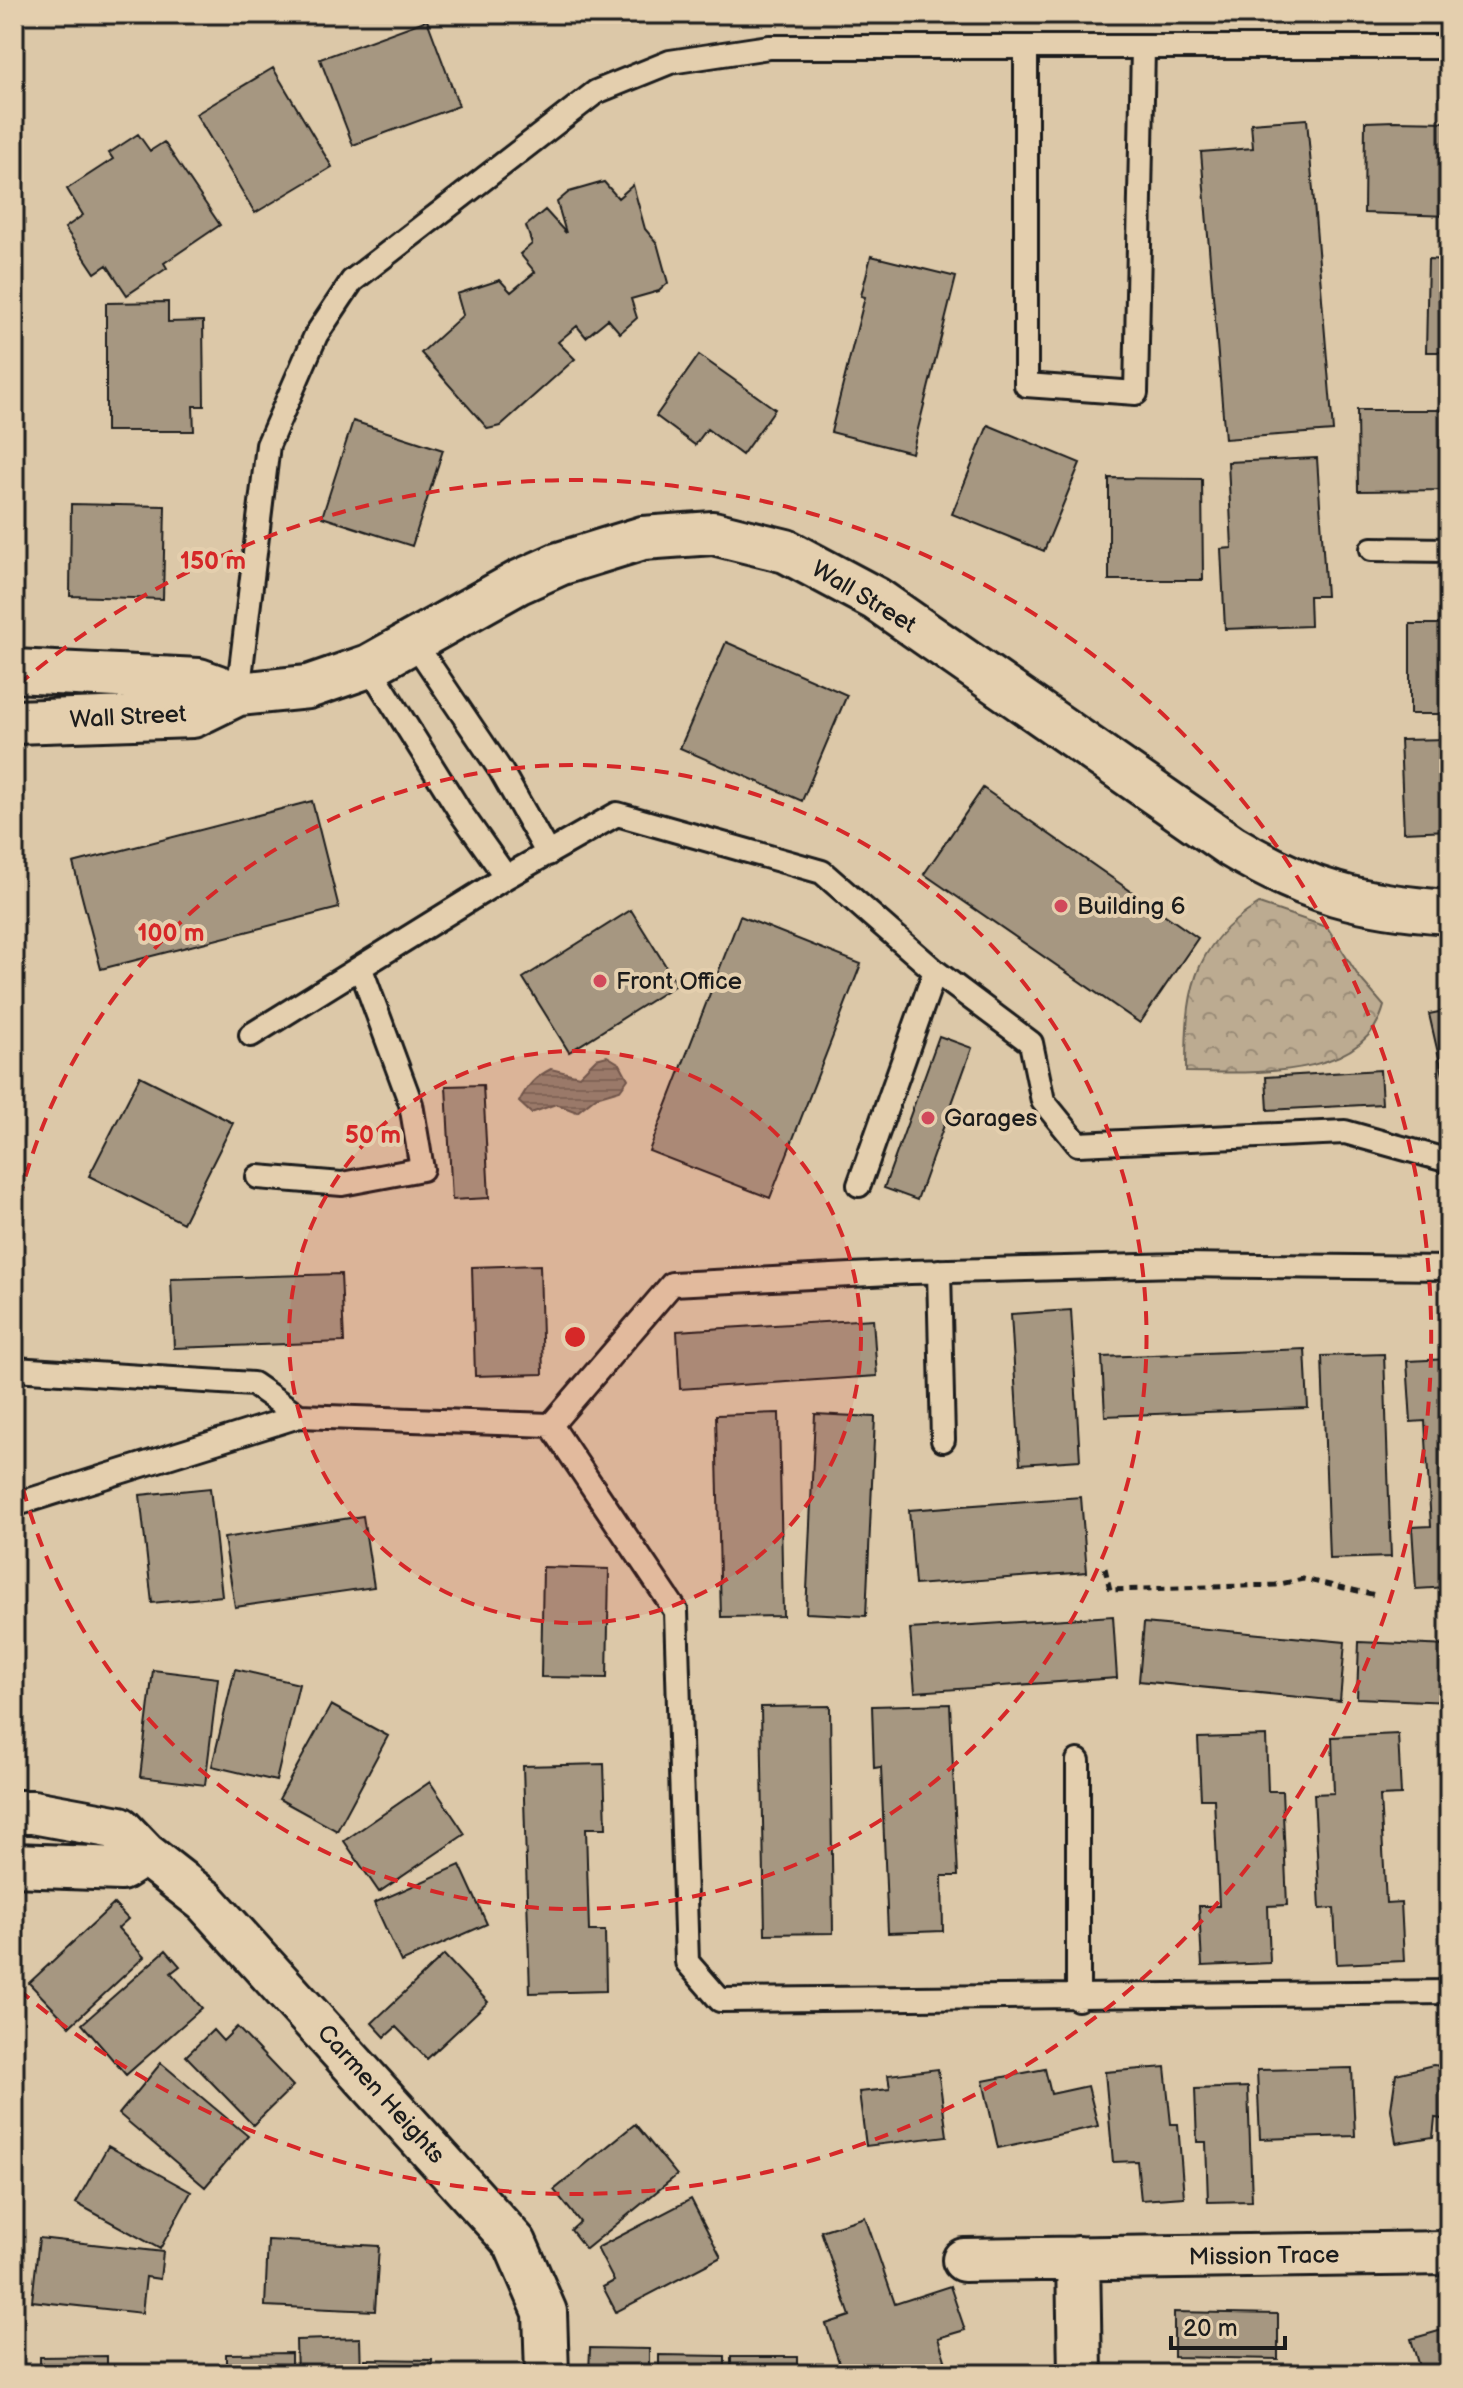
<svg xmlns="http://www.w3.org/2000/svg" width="1463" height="2388" viewBox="0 0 1463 2388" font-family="'Balsamiq Sans',sans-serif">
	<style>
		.park { fill: url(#park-crowns); stroke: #6c6456; stroke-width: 2 }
		.water { fill: url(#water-rules); stroke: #635b50; stroke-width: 2 }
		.building { fill: #a69781; stroke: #1c1c1c; stroke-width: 2 }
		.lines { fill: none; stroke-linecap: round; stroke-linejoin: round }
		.service-casing { stroke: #1c1c1c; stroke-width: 28 }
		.minor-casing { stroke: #1c1c1c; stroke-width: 48 }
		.path { stroke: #1c1c1c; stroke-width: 5; stroke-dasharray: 8 6; stroke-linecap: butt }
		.service { stroke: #e4cfae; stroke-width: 22 }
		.minor { stroke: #e4cfae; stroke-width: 42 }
		.ring { fill: none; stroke: #d62828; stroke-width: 4; stroke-dasharray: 14 10 }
		.poi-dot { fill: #d1495b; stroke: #e4cfae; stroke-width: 3 }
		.labels { text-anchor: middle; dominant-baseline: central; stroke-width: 8; stroke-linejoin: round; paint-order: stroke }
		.street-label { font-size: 24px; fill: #1c1c1c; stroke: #e4cfae }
		.poi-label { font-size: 24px; fill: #1c1c1c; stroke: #e4cfae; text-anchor: start }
		.centre { fill: #d62828; stroke: #e4cfae; stroke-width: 4 }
		.ring-label { font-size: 24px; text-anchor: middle; font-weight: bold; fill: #d62828; stroke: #e4cfae; stroke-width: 8; stroke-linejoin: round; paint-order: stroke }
	</style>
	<defs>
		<pattern id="park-crowns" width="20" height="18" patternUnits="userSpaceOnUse" patternTransform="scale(2)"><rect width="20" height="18" fill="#bcab91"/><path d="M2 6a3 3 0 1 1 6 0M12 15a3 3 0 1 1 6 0" fill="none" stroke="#988a76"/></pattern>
		<pattern id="water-rules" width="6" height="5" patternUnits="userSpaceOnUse" patternTransform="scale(2)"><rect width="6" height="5" fill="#928572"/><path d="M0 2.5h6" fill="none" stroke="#766c5d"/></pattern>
	</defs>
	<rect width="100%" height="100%" fill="#dcc8a8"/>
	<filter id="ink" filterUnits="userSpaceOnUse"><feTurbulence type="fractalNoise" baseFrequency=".0125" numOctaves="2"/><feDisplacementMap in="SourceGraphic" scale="16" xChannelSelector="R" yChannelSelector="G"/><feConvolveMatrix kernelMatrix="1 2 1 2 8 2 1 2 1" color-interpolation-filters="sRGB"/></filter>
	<g filter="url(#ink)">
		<path class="park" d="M1259,904L1327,927L1359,977L1384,1006C1364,1082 1248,1072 1186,1072C1186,997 1189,946 1259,904Z"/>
		<path class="water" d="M607,1056L620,1064L628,1079L620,1090L596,1097L577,1112L556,1104L531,1113L519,1102C527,1086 535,1077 551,1069L579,1076L596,1059Z"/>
		<path class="building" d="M1412,14H1449V21L1413,22Z
			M427,20L459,106L353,145L320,59Z
			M273,68L332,167L255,213L196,114Z
			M1307,119L1333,431L1225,439L1201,152L1253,148L1251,123Z
			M1395,121L1449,122V216L1364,213L1365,122Z
			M138,134L150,151L164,142L220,225L164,263L167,268L127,295L107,265L95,273L65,228L83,215L67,189L113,159L109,153Z
			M604,182L618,198L633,185L645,229L657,243L668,283L659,291L631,299L637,318L620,333L608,319L586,337L577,326L558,342L575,359L500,426L488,429L421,353L463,315L457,294L500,280L511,292L535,272L520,254L532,244L526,226L545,210L566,233L557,202L569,192Z
			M871,256L956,277L912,453L831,432L865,297L861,296Z
			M1428,259L1449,260V352H1426Z
			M168,302V322L203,321L204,406H193L194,431H106V303Z
			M699,355L775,409L742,455L707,429L695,445L656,416Z
			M1357,410H1449V490L1358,491Z
			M353,421L443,450L412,546L322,517Z
			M988,425L1080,463L1044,551L952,514Z
			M1317,458L1326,596H1309L1310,626L1225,629L1221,549L1232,548L1228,462Z
			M1109,478L1202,479L1203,580H1109Z
			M71,504L165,506L163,599L70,596Z
			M1410,624H1449V714H1410Z
			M726,642L847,695L802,801L680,748Z
			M1449,739V830L1404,832L1400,740Z
			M983,788L1198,938L1140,1023L924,874Z
			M312,801L339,908L101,969L73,863Z
			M631,910L677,984L569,1052L523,978Z
			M740,916L861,964L770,1198L649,1151Z
			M1449,1010V1101L1429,1014Z
			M939,1036L972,1048L917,1200L884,1188Z
			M1380,1070L1382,1104L1268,1110L1266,1077Z
			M140,1076L233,1123L183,1223L89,1176Z
			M483,1085L489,1198L452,1200L446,1086Z
			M540,1265L543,1374L475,1376L472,1267Z
			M341,1274L344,1342L174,1348L171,1279Z
			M1071,1310L1080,1460L1020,1464L1011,1314Z
			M873,1319L877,1376L680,1389L677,1331Z
			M1305,1349L1308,1408L1105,1416L1102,1357Z
			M1384,1354L1391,1557L1329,1559L1322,1356Z
			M1449,1359V1587L1416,1589L1412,1527L1431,1526L1425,1421L1411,1422L1407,1361Z
			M779,1413L783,1616L721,1617L716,1415Z
			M815,1414L875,1417L866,1616L806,1613Z
			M210,1488L222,1596L152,1603L140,1495Z
			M1081,1497L1087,1572L915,1585L909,1510Z
			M363,1516L374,1587L235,1607L224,1538Z
			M543,1567L609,1569L607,1678L541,1677Z
			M1113,1616L1117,1678L915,1692L910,1629Z
			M1144,1623L1345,1642L1340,1701L1139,1681Z
			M1359,1642L1449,1646V1702L1357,1698Z
			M235,1669L299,1684L276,1781L212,1766Z
			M153,1670L218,1678L205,1785L140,1777Z
			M950,1704L958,1876H942L943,1931L888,1933L881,1767L874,1768L872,1706Z
			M331,1705L388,1736L337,1831L279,1799Z
			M830,1706L833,1933L765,1934L761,1707Z
			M1398,1734L1401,1795L1380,1796L1386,1903L1401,1902L1404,1961L1337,1964L1334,1908L1320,1909L1314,1794L1334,1793L1332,1737Z
			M1266,1736L1268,1791H1282L1287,1905L1268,1906L1270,1963L1202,1966L1199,1906H1219L1214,1799H1201L1198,1738Z
			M604,1764L606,1828H586L589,1931H605L606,1991L530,1993L523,1766Z
			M430,1782L465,1834L379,1892L344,1841Z
			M460,1865L487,1924L401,1962L374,1903Z
			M114,1904L128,1919L118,1928L144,1957L70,2026L29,1983Z
			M166,1950L180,1966L171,1973L202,2008L126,2075L82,2024Z
			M444,1955L488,2002L427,2059L396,2027L385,2037L372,2023Z
			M237,2027L293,2086L253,2125L186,2056L213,2030L223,2041Z
			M161,2063L248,2136L205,2187L119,2114Z
			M1433,2065L1449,2067V2120L1435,2118L1433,2137L1396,2143L1391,2109L1396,2074Z
			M1165,2067L1171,2124H1178L1184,2197L1141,2200L1137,2161L1113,2162L1105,2072Z
			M1352,2068L1355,2136L1260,2139L1257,2070Z
			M938,2069L947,2136L866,2146L859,2092L890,2089L888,2075Z
			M1045,2069L1051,2094L1088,2086L1098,2126L998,2148L983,2081Z
			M1248,2087L1252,2201L1208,2202L1206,2142H1197L1195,2089Z
			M635,2124L677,2175L586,2249L571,2230L580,2222L554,2190Z
			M108,2146L191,2192L160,2249L76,2203Z
			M691,2199L721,2257L616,2312L603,2287L614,2281L597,2248Z
			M865,2217L895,2304L950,2286L965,2330L938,2338L947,2366L923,2374H843L826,2324L850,2316L821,2231Z
			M39,2238L163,2252L160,2279L146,2277L142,2313L32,2301Z
			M268,2240L379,2246L375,2311L265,2306Z
			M1174,2312L1278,2314V2359L1174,2357Z
			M1449,2328V2374H1421L1411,2339Z
			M360,2338L361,2374H297L296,2340Z
			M590,2348L649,2349V2374H589Z
			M291,2353V2374H226V2354Z
			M659,2355L725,2356V2374H659Z
			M107,2356V2374H40V2357Z
			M731,2357H797V2374H731Z
			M365,2359L432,2360L431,2374H365Z"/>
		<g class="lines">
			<g class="service-casing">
				<path id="service" d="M1026,48V385L1136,393L1143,48
					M1372,549L1449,550
					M414,642L501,771L548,854
					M369,666L461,813L506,877
					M238,694L268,445L316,335L352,281L596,92L670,62L769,47H1449
					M251,1035L506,877L617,814L822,872L935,971L1031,1043L1043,1101L1078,1144L1345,1132L1449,1161
					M258,1177L342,1184L422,1169L411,1104L361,969
					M859,1185L935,971
					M939,1271L943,1440
					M14,1369L253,1384L299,1416
					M551,1425L676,1611L687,1962L720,2000L1449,1992
					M551,1425L672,1284L910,1272L1179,1265L1449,1268
					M14,1505L299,1416L551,1425
					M1078,1761V1999"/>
			</g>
			<g class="minor-casing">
				<path id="minor" d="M14,671L199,680L238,694
					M14,722L193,716L238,694L308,687L369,666L519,582L559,564L643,538L713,533L786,551L876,599L1231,846C1307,892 1361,906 1449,912
					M14,1812H33L120,1828L145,1854L205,1901L515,2243L545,2312L547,2374
					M14,1865L121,1869L145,1854
					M1078,2258L1080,2374
					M964,2260L1449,2253"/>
			</g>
			<path class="path" d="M1105,1568L1110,1590L1276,1585L1303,1579L1376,1595"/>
			<use href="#service" class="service"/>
			<use href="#minor" class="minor"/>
		</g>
	</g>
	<circle cx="575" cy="1337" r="286" fill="#d62828" fill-opacity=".12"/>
	<g class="ring">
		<circle cx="575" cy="1337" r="286"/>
		<path d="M14 1223A572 572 0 1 1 14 1451"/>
		<path d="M18 685A857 857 0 1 1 18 1989"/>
	</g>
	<g class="poi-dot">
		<circle cx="1061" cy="906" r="8"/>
		<circle cx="600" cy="981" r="8"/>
		<circle cx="928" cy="1118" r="8"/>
	</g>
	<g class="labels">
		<g class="street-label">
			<text transform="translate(864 597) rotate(31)">Wall Street</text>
			<text transform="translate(128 717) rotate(-3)">Wall Street</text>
			<text transform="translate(381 2094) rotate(48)">Carmen Heights</text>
			<text transform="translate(1264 2256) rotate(-1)">Mission Trace</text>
		</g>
		<g class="poi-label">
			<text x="1077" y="906">Building 6</text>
			<text x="616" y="981">Front Office</text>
			<text x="944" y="1118">Garages</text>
		</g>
	</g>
	<circle cx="575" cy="1337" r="12" class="centre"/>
	<g class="ring-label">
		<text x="213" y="569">150 m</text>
		<text x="171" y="941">100 m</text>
		<text x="373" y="1143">50 m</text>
	</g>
	<rect width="1463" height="2388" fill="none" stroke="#e4cfae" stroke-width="48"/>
	<rect x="24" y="24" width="1415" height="2340" fill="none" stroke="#1c1c1c" stroke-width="3" filter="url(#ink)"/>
	<path d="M1171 2336v12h114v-12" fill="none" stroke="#1c1c1c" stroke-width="4"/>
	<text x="1183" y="2336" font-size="24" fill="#1c1c1c" stroke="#e4cfae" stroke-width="6" paint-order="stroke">20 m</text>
</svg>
